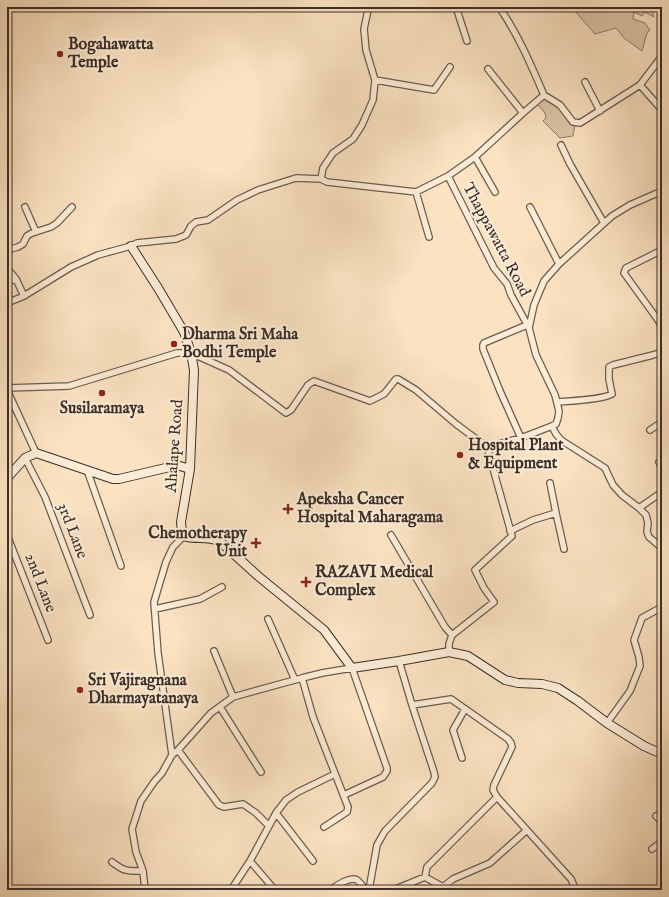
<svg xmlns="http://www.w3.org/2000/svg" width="669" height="897" viewBox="0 0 669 897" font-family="'IM FELL English',serif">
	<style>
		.green { fill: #dbc4a7; stroke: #8c7a68 }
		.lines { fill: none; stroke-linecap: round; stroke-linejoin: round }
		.street-casing { stroke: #6c5c4e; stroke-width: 8 }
		.secondary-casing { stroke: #3c2f28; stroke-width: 10 }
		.street { stroke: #fcecd7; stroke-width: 5.5 }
		.secondary { stroke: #fcecd7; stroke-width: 8 }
		.poi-dot { fill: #8f2418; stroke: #fcecd7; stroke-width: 1.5 }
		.labels { text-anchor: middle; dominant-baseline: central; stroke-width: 4; stroke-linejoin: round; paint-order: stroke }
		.poi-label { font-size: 16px; font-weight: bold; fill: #3c2f28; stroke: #fcecd7; text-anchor: start }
		.street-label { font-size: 16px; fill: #3c2f28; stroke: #fcecd7 }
	</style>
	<rect width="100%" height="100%" fill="#fbe2c1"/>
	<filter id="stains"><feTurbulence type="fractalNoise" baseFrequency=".005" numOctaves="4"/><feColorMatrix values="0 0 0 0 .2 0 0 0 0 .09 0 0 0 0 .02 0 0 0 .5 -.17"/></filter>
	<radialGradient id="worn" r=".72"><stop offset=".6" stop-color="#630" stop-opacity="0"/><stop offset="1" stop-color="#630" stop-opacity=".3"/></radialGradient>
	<path class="green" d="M574,7H651L654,17L645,12L642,16L634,12L633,19L645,23L650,30L647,33L642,51L624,38L616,28L595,34L573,9Z
		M545,99L560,107L575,125L573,136L560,138L543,121L546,118L545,113L537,104Z"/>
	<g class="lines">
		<g class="street-casing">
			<path id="street" d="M370,7L368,10L364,29L366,50L375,80L373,100L362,125L353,139L333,153L323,168L321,179L327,182L416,192L448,176
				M456,7L467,41
				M499,7C518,34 531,65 544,95
				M488,69L523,113
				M375,80L434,90L450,67
				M585,82L600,111
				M640,85L662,56
				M561,145L570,164L604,223
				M475,157L495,192
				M416,192L429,237
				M25,207L36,232
				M530,207L559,264
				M7,250L18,247L23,244L27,236L32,233L51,227L57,223L72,207
				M662,250L626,268L624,273L658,320L662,327
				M7,268L16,279L24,296
				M7,282L16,279
				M7,303L24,296L71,267L98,255L131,246L137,243L176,239L186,235L191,226L196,222L208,220L237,200L258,190L296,178L321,179
				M529,328L534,305L544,281L559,264L612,216L630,205L662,191
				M7,388L69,386L177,353H191L229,370L286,413L291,410L308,385L314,381L370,401L384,394L396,379H398L416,390L456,424L487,447L521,438L552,426L556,424L558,418L559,411L555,395L536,355L529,328L511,295L507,284L494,268L448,176L475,157L523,113L544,95L560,105L573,122L580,123L640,85L662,110
				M7,390L36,453
				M557,402C570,401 602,400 612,394L609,379V367L613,365L653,355L662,352
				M552,426L556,434L561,440L605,468L613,485L622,495L639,508
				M650,430L662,422
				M521,438L500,391L483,349V345L484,343L527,325
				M25,458L45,497L90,615
				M659,462L662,468
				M87,470L121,566
				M550,483L556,513
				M662,492L639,508L646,515L648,523L647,532L649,537L662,548
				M510,531L533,520L556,513L564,549
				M7,535L48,640
				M391,535L445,627L452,635
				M155,609L200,599L222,587
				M268,619L295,680
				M214,651L233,697
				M449,652V644L452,635L494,602L484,588L475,570L512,536L487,447
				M302,678L313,717L348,807L347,812L324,827
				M412,705L451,699L508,739L511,743L512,747L494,785L493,790L497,797L427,867L425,877
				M220,707L261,772
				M607,723L630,691L640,666L639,657L634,640L642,618L662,607
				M178,750L219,805L224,807L243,804L256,813L269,826
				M172,755L178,750L211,713L233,697L302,678L322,673L352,668L387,768V771L383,777L344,795
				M462,758L453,730L465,709
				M497,797L571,879L574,886L570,890
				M276,813L313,861
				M656,816L662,822
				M652,849L662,842
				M250,861L275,890
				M112,862C125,872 127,871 143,871
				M443,887L453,879L490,863L527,830
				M145,890L143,871L136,852L132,829L141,801L154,782L162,773L172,755L158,653L154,602L166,562L173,547L184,536
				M231,890L250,861L276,813L286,800L298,792L335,774
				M330,890C336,886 350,876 357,880C360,882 363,887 366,890
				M369,890L377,845L385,831L432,783L435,777L434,772L412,705L399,661
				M393,890L425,877L443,887L445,889"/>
		</g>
		<g class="secondary-casing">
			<path id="secondary" d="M131,246L158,288L184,332L191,353L194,370L190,469L181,522L182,533L184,536C195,540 208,536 218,541C220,542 222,543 224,545L258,576L324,630L352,668L399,661L449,652L468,656L505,680L518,683L542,684L558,688L578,701L607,723L644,746L662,754
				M7,478L25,458L36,453L113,479H119L174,466H180L190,469"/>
		</g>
		<use href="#street" class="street"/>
		<use href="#secondary" class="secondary"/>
	</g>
	<g class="poi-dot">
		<circle cx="60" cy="54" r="4"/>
		<circle cx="174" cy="344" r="4"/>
		<circle cx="102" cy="393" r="4"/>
		<circle cx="460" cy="455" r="4"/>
		<path d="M286 503h4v4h4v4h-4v4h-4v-4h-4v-4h4z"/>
		<path d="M254 537h4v4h4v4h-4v4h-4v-4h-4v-4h4z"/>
		<path d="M304 576h4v4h4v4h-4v4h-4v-4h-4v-4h4z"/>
		<circle cx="80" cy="690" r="4"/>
	</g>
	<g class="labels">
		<g class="poi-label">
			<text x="68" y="45">Bogahawatta<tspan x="68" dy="18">Temple</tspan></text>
			<text x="182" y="335">Dharma Sri Maha<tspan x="182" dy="18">Bodhi Temple</tspan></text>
			<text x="102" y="409" text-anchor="middle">Susilaramaya</text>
			<text x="468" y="446">Hospital Plant<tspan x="468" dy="18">&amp; Equipment</tspan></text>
			<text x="297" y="500">Apeksha Cancer<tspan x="297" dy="18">Hospital Maharagama</tspan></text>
			<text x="247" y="534" text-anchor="end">Chemotherapy<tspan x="247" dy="18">Unit</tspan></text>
			<text x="315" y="573">RAZAVI Medical<tspan x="315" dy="18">Complex</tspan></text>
			<text x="88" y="681">Sri Vajiragnana<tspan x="88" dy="18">Dharmayatanaya</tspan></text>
		</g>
		<g class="street-label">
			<text transform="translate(496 240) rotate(62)">Thappawatta Road</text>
			<text transform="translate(175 446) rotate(-86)">Ahalape Road</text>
			<text transform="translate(72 531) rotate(69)">3rd Lane</text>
			<text transform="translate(40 583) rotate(69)">2nd Lane</text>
		</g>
	</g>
	<rect width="669" height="897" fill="none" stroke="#fbe2c1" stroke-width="24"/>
	<rect x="8" y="8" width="653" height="881" fill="none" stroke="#3c2f28" stroke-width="2"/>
	<rect x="12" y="12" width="645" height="873" fill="none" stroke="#3c2f28"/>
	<rect width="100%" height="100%" filter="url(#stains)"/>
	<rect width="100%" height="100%" fill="url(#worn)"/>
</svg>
